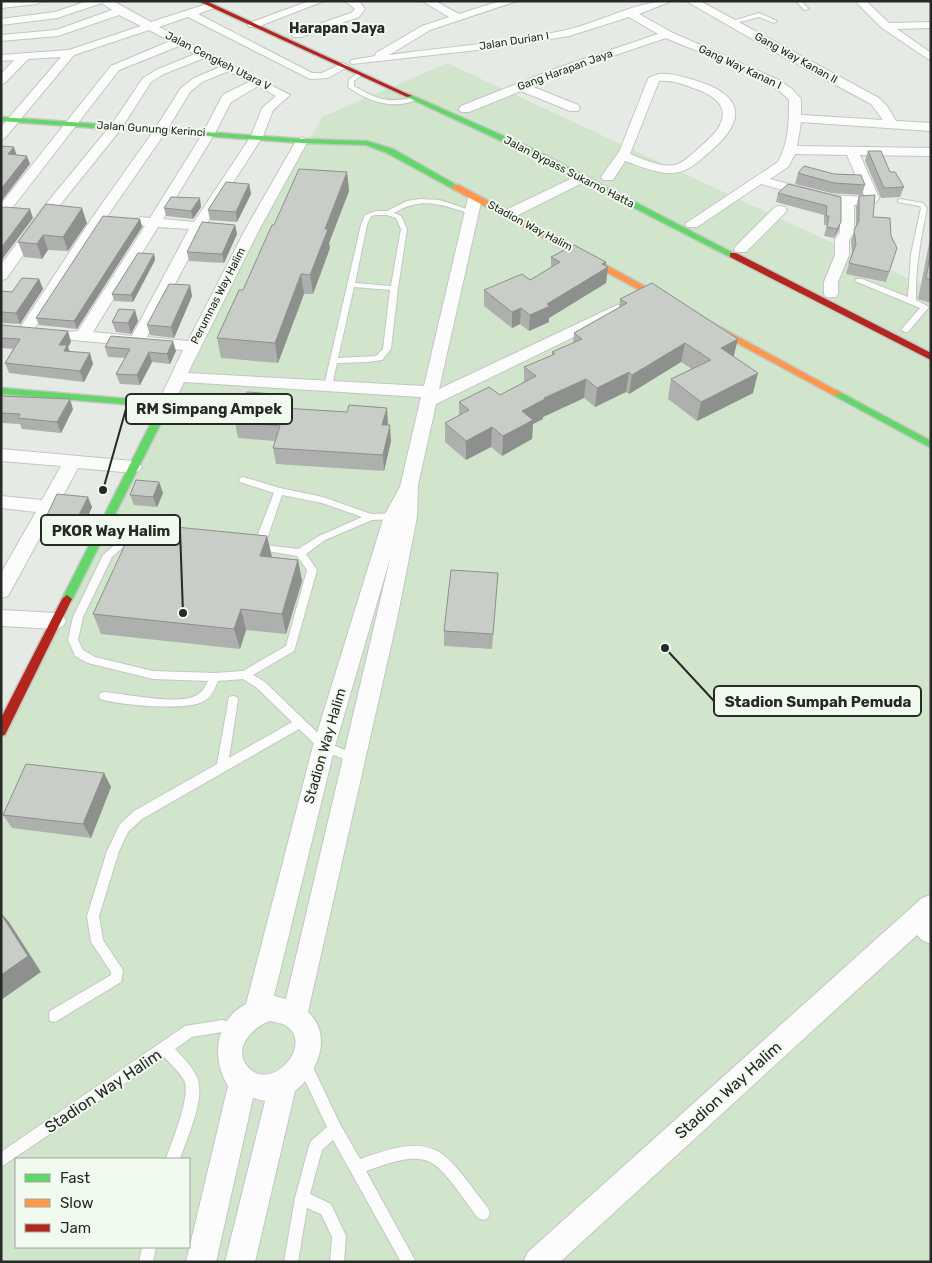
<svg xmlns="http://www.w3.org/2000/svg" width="932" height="1263" viewBox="0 0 932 1263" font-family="Rubik,sans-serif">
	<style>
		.green { fill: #d1e4cc; fill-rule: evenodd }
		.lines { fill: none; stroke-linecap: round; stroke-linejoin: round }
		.lane-casing { stroke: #c3c7c3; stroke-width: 2 }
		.street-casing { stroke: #c3c7c3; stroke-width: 2 }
		.fast-casing { stroke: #c3c7c3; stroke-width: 3 }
		.slow-casing { stroke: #c3c7c3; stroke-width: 3 }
		.jam-casing { stroke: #c3c7c3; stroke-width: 3 }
		.lane { fill: #fbfcfb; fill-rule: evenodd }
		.street { fill: #fbfcfb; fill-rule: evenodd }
		.fast { fill: #63d668; fill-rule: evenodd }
		.slow { fill: #ff974d; fill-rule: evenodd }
		.jam { fill: #b3261e; fill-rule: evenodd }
		.wall { fill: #adb0ac }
		.shaded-wall { fill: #8d908c }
		.building { fill: #c9cdc8; stroke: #8d908c }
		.labels { text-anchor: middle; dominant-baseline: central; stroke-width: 4; stroke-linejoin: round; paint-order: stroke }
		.far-street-label { font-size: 11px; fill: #262925; stroke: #f1faef }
		.far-quarter-label { font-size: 14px; font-weight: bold; fill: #262925; stroke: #f1faef }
		.street-label { font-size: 14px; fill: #262925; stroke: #f1faef }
		.near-street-label { font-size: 16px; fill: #262925; stroke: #f1faef }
		.leader { fill: none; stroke: #262925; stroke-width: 2 }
		.callout-dot { fill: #262925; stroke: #f1faef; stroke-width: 2 }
		.callout { fill: #f1faef; stroke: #262925; stroke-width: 2 }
		.callout-label { font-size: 15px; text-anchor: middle; font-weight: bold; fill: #262925 }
	</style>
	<rect width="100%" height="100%" fill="#e5eae4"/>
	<path class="green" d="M447,63L931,289V1262H1V727L293,146L297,142L309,141L322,117ZM16,1159H189V1247H16Z"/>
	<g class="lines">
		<g class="lane-casing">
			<path id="lane" d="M796,1H801L809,9L804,10Z
				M759,13L777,21L774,23L759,17L732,24L729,22Z
				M358,73L363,74L354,81V86C377,99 387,104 414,97L417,99C395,111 367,101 348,87L349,79Z
				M420,199L440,200L475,212L472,214C443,206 423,195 394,213L401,216L407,229L398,288L391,349L382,360L368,362L337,363L332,386L331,388H325L324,386L361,225L365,215L376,211H387L407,201ZM376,215H387L396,218L401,229L391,286L355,283L367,225L371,216ZM354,287L390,290L383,349L376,356L338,358Z
				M900,199L923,203L927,208C921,238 915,269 916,300L929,307L908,332H905L901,330L920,308L855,281L856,279H862L908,297L911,254L921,208L919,206L898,202V200Z
				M243,477L280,488L323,497L371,514L397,513L402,516L397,519L372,520L325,540L306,554L317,570L295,648L294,651L253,675L265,682L328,743L359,756L360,759L359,762L355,764L320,749L299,729L142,819L128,832L119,851L99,916L103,940L123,970L121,982L55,1022L50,1021L49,1016L50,1011L111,975V972L91,942L87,916L107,851L120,824L134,811L217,764L229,697L233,696L237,697L238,700L229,758L292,722L257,688L243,679L218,681C215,689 211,698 202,702C184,711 120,705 100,699L99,696L100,693L104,692C126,694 177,705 195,696C202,693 205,687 208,681L153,679L88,663L75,656L74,653L68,640L73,617L103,555L118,542L138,535L143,538L141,540L124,546L112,557L83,617L78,640L83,650L95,657L153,671L215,673L243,671L286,646L307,570L297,556L255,549L253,547L274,493L240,482L239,480L240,478ZM282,495L322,503L362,517L319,536L298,549L265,545Z
				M222,1020L241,1026L243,1031L241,1036L236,1038L222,1032L192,1037L175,1049C183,1057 192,1066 197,1077C206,1099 187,1137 180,1159H166C171,1143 192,1095 184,1080C179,1072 171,1064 164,1057L1,1167V1152L185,1026Z
				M304,1057L309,1059L340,1124L360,1159C439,1131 441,1148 488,1208L490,1213L488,1218L483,1220L478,1218C467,1204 445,1169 430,1162C412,1153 384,1165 366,1171L416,1262H401L333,1140L322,1150L310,1194L331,1204L346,1236L344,1262H330L332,1237L321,1214L307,1208L298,1262H284L295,1198L309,1146L311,1141L327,1127L297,1064L299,1059Z
				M142,1247H156L153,1262H139Z"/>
		</g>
		<g class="street-casing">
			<path id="street" d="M42,1L37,4L1,8V2Z
				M88,1H113L151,22L210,3L215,6L214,8L198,14L312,73H322L343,63L349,66L328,78L310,79L188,17L159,27L290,95L273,110L263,136L207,223L214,224L216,227L214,230L203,231L147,337L188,341L245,230L296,141L302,137L308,141L259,230L188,373L424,386L468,198L475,194L482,198L439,389L617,305H627L630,308L627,311L436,404L418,485L417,517L397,619L308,1012C333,1035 318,1073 295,1091L255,1262H225L265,1101L253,1098L216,1262H186L228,1086C211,1058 215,1020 246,1004L313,746L384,516L400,487L421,397L184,382L171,409L165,410L159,409L157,405L183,350L73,340L68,338L65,335L68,332L78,331L145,226L135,224L133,221L140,217L150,218L203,133L221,98L224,94L249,82L229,71L202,82L190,92L167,130L106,218L31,334H21L18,331L92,218L155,129L181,88L194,78L220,67L204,58L164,74L151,82L121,129L51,216L6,279L1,280V265L41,210L112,124L143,78L156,70L195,54L179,46L119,70L6,216L1,217V204L111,66L170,41L149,30L74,55L5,138L1,139V127L61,57L28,59L5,83L1,84V74L14,60L1,61V55L69,50L141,26L119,15L58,36L1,41V35L56,30L112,10L102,3L57,18L1,25V19L55,12ZM258,86L276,96L262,108L251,136L194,222L163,219L215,133L231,102ZM158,227L189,229L132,336L93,332ZM391,555L286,999L274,996L335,746ZM270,1021C275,1022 281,1023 285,1025C316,1043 271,1095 247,1066C232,1048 254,1026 270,1021Z
				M309,1H324L257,27H249L248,25L249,23Z
				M345,1H359L365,9L359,17L301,37H293L292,35L293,33L351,13L355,9Z
				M422,1H435L459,14L500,1H517L430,30L389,55C448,47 508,43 566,30C602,22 635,1 672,1L639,14L671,32L779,80L792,89L801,99V115L883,120L871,104L773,51L686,1H700L879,98L887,106L896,121L931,123V131L801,122L797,146L931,148V156L860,155L879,198L876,203L854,205V232L849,240V255L838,282V294L836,297H826L824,294V282L835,255V240L840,232V204L811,198L761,184L697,227H687L685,224L778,162C789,142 789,121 789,100C764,72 701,54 666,38L565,72L531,86L578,105L580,108L578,111H570L521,91L469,112H461L459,109L461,106L557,68L658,34L629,17L569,36L495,48L352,64L350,62L352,60L375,56L376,53L422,26L449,17ZM795,154L847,155L865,197L831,195L770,179L788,167Z
				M855,1H866L889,23L931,22V28L897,29L931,53V61L882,28Z
				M659,74C672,73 687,78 700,82C750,99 742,126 706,155C697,163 687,172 673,173C657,174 640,166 625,161L613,180H603L601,177L619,152L648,79L650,77ZM659,81C671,80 682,84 693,88C733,101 730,123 700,147C693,153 684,163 675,165C661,168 643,159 630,154Z
				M581,174L586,175L588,178L586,181L514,217L509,218L502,214L504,211Z
				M780,206L785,207L787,210L785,213L746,252H736L734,249L736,246L775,207Z
				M1,449L133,461L139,463L142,467L139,471L133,473L78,468L8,596L1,598V573L36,512L1,508V496L42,500L61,466L1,461Z
				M1,610L56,613L63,616L66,621L63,626L56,629L1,626Z
				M931,895V944L922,940L917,935L560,1262H523L528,1252L922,898Z"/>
		</g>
		<g class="fast-casing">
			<path id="fast" d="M409,94L533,149L737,255L730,257L527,153L407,97L406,96Z
				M1,117L302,139L367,141L393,149L460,187L453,189L387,153L366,145L302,143L1,121Z
				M1,388L165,402L170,405L71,602L67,603L62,599L159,407L1,394Z
				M836,390L931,441V448L833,395L831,393Z"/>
		</g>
		<g class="slow-casing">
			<path id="slow" d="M453,185H459L841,393L839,395H833L453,189Z"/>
		</g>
		<g class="jam-casing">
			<path id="jam" d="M198,1H206L412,96L407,97Z
				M730,253H736L931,353V360L730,257Z
				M67,595L72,599L5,735L1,736V718L62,599Z"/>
		</g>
		<use href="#lane" class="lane"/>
		<use href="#street" class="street"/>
		<use href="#fast" class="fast"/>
		<use href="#slow" class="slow"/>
		<use href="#jam" class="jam"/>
	</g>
	<path class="wall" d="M868,151L890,172L904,187L900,197L881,198L865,161Z
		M347,172L349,191L329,243L330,248L313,294H304L278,363L221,358L217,338L243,290L274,225Z
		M798,173L865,185L862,195L831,193L795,184Z
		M249,184L251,194L237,222L210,220L208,210Z
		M778,193L841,197L838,231L834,238L824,236L827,225H824V215L776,202Z
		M859,196L873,217L891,236L897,248L886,282L846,274L852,253L851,241L856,227V207Z
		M201,207L193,219L166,216L164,208Z
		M140,219L142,227L77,329L39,325L36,318Z
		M87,223L68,251L48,250L42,259L24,257L18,242Z
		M235,225L237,234L224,263L189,261L187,252Z
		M931,234V303L918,299Z
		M154,254L155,260L133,302L114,301L112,294Z
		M551,257L605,266L608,267L606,283L549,318V322L529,331L520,324L512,328L484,306V290L530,280L551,268Z
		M39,279L43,289L20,324L1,323V291L12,292Z
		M190,285L192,296L174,338L150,335L147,325Z
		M620,299L734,357L753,393L697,421L668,399L671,379L692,369L681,362L629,394L626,392L595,407L584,398L543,417V419L533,424L532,439L502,456L491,447L466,460L445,442V423L459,415V402L500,395L524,382V367L552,355V352L573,343L574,333L619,308Z
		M138,321L131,334L116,332L112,322Z
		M1,325L71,342L68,347L70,352L93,364L84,382L9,373L5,363L13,349L1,348Z
		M105,347L176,351L170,364L152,362L140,385L120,384L116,374L125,358L108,357Z
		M288,395L290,409L347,412L387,408V425L391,441L384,471L276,464L273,448L275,441L238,438L235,422Z
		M1,396L73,409L61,433L22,429L20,424L1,423Z
		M159,482L163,493L157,507L134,505L130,495Z
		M92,507L82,530L50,527L46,517Z
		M267,536L271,557L298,560L302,581L286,634L246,630L240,649L101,634L93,614Z
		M498,573L492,649L444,646V631Z
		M104,773L111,787L91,838L12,828L3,815Z"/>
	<path class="shaded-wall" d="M14,147L17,156L8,154Z
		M27,156L30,164L1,202V189Z
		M347,172L349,191L329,243L330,248L313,294L310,275L325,229Z
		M249,184L251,194L237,222L236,212Z
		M200,198L201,207L193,219L191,211Z
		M82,208L87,223L68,251L63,237Z
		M30,209L33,218L1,261V248Z
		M140,219L142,227L77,329L74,321Z
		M841,222L838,231L834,238L837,229Z
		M235,225L237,234L224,263L222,254Z
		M43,235L48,250L42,259L37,244Z
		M154,254L155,260L133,302L131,295Z
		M606,262L605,269L608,267L606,283L549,318V322L529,331L530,315L547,304Z
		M301,274L304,294L278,363L275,343Z
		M39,279L43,289L20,324L16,313Z
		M190,285L192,296L174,338L171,327Z
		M521,308L520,324L512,328V312Z
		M135,310L138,321L131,334L128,323Z
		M68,331L71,342L68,347L71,356L63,355L59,345Z
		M738,339L733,359L721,348Z
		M173,341L176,351L170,364L167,354Z
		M685,343L681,362L629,394L632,375Z
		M149,352L152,362L140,385L137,375Z
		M90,353L93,364L84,382L80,371Z
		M629,372L626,392L595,407L597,388Z
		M758,373L753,393L697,421L701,402Z
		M586,379L584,398L543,417V419L533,424L532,439L502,456L503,436L522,411L544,398Z
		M288,395L290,411L283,408Z
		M70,399L73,409L61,433L57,422Z
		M387,408L388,424L384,441L382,425Z
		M390,425L391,441L384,471L383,455Z
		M492,427L491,447L466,460V441Z
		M159,482L163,493L157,507L153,497Z
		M88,497L92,507L82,530L77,519Z
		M267,536L272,557L265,577L260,556Z
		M298,560L302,581L286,634L282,614Z
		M241,609L246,630L240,649L234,629Z
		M104,773L111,787L91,838L83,824Z
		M1,913L9,922L41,972L1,1000Z"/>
	<path class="building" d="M1,146L14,147L8,154L27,156L1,189Z
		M868,151H881L890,172H895L904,187L884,188Z
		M804,166L834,174L861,175L865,185L834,183L798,173Z
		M299,169L347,172L325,229H328L310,275L301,274L275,343L217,338L239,290H243L272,225H274Z
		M226,182L249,184L236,212L208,210Z
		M788,184L841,197V222L837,229L827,227L829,216H826L827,206L778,193Z
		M875,195L873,217L890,218L891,236L897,248L889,272L849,263L856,244L854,230L859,221V196Z
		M171,197L200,198L191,211L164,208Z
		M46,204L82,208L63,237L43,235L37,244L18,242Z
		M5,207L30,209L1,248V208Z
		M103,216L140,219L74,321L36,318Z
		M202,222L235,225L222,254L187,252Z
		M574,245L606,262L602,264L608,267L547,304L550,306L530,315L521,308L512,312L484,290L522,274L530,280L560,262L551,257Z
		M931,252V280L926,278Z
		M138,253L154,254L131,295L112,294Z
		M22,278L39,279L16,313L1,312V291L12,292Z
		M652,283L738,339L721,348L758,373L701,402L671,379L711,360L685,343L632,375L629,372L597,388L586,379L544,398L545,399L522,411L533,420L503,436L492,427L466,441L445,423L469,410L459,402L489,387L500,395L536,376L524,367L555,354L552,352L582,339L574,333L627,303L620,299Z
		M169,284L190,285L171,327L147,325Z
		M119,309L135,310L128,323L112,322Z
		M1,325L68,331L59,345H67L64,351L90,353L80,371L5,363L20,339L1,338Z
		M111,336L173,341L167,354L149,352L137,375L116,374L130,349L105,347Z
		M247,392L288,395L283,408L347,412L349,405L387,408L382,425H390L383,455L273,448L280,426L235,422Z
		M1,396L70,399L57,422L18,418L20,414L1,413Z
		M136,480L159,482L153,497L130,495Z
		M57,494L88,497L77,519L46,517Z
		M135,523L267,536L260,556L298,560L282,614L241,609L234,629L93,614Z
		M451,570L498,573L493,634L444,631Z
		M26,764L104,773L83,824L3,815Z
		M1,914L28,956L1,975Z"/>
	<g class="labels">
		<g class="far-street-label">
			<text transform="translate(514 41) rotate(-9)">Jalan Durian I</text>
			<text transform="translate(796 58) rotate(29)">Gang Way Kanan II</text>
			<text transform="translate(218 61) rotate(27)">Jalan Cengkeh Utara V</text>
			<text transform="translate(740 67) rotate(25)">Gang Way Kanan I</text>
			<text transform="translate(565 70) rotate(-20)">Gang Harapan Jaya</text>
			<text transform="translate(151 129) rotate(4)">Jalan Gunung Kerinci</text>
			<text transform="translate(569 172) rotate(27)">Jalan Bypass Sukarno Hatta</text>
			<text transform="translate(530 226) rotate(28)">Stadion Way Halim</text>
			<text transform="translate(218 296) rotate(-63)">Perumnas Way Halim</text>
		</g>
		<g class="far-quarter-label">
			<text x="337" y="28">Harapan Jaya</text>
		</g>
		<g class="street-label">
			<text transform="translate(325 746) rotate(-74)">Stadion Way Halim</text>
		</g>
		<g class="near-street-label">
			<text transform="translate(728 1090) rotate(-42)">Stadion Way Halim</text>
			<text transform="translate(103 1091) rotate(-34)">Stadion Way Halim</text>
		</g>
	</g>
	<path class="leader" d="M103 490L126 409M183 613L180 530M665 648L714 701"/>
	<g class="callout-dot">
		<circle cx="103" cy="490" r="5"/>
		<circle cx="183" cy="613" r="5"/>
		<circle cx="665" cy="648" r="5"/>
	</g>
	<g class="callout">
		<rect x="126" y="394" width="166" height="30" rx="5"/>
		<rect x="41" y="515" width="139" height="30" rx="5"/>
		<rect x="714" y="686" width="207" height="30" rx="5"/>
	</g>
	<g class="callout-label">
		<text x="209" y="414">RM Simpang Ampek</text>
		<text x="111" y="536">PKOR Way Halim</text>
		<text x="818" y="707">Stadion Sumpah Pemuda</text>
	</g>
	<rect width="932" height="1263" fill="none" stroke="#262925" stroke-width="5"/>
	<rect x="15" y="1158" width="175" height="90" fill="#f1faef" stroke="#a0a69e"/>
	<rect x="25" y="1174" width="25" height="8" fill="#63d668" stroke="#a0a69e"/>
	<text x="60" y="1183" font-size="15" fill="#262925">Fast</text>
	<rect x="25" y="1199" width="25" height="8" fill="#ff974d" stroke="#a0a69e"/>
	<text x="60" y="1208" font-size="15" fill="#262925">Slow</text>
	<rect x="25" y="1224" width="25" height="8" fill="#b3261e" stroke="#a0a69e"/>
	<text x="60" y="1233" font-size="15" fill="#262925">Jam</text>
</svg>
